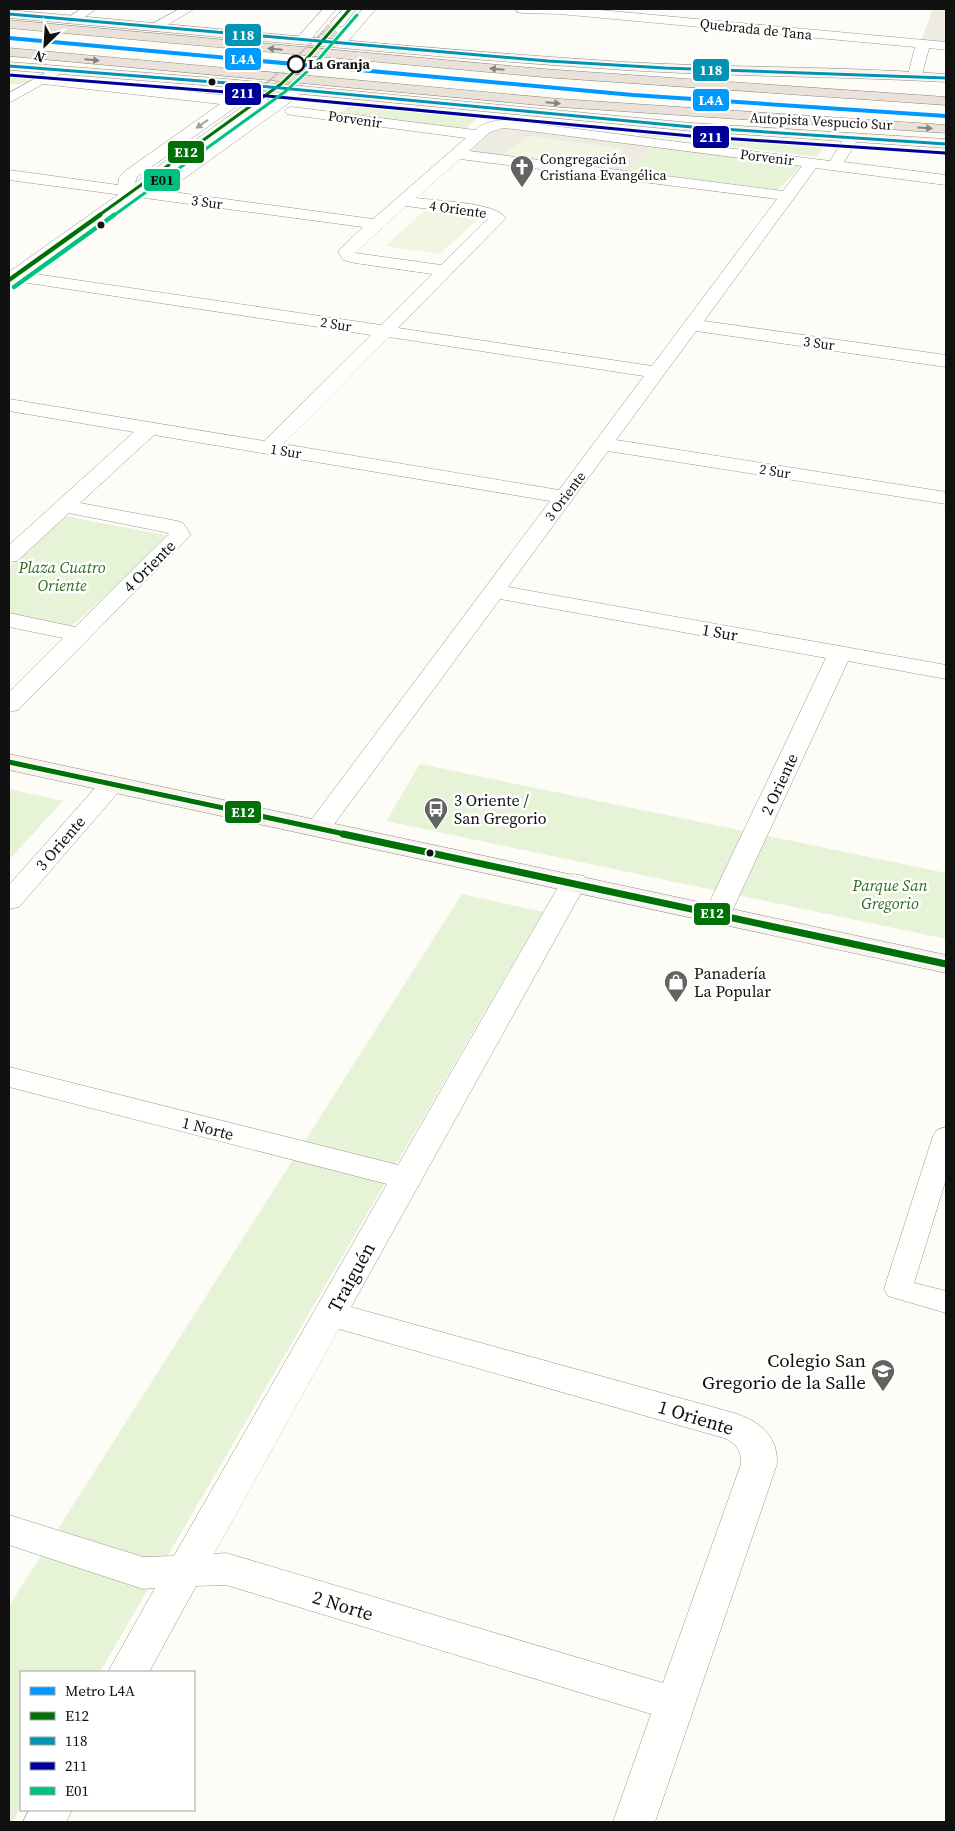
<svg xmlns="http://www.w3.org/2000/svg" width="955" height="1831" viewBox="0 0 955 1831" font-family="'Source Serif 4',serif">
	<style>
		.green { fill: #e7f3d7 }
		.pitch { fill: #f0f6e1 }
		.plaza { fill: #edebe2 }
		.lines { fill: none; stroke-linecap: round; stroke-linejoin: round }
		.tertiary-tunnel { stroke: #dad9d4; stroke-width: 14; stroke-dasharray: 14 8; stroke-linecap: butt }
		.service-casing { stroke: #979795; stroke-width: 1 }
		.minor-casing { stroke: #979795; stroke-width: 1 }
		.tertiary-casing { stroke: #979795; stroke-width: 1 }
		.secondary-casing { stroke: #8e8d8b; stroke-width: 1 }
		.motorway-casing { stroke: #858482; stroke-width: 1 }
		.service { fill: #fffffe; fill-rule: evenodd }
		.minor { fill: #fffffe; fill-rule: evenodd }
		.tertiary { fill: #fffffe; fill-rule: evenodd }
		.secondary { fill: #f6f4eb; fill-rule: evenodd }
		.motorway { fill: #eae1d8; fill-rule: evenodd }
		.path-bridge { stroke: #b9b9b8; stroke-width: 2; stroke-dasharray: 2.5 1; stroke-linecap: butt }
		.bus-1-far3-casing { stroke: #fff; stroke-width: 5 }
		.bus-1-far2-casing { stroke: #fff; stroke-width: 7 }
		.bus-1-far1-casing { stroke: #fff; stroke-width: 8 }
		.bus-1-casing { stroke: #fff; stroke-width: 11 }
		.bus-2-casing { stroke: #fff; stroke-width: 5 }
		.bus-3-casing { stroke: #fff; stroke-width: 5 }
		.bus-4-far1-casing { stroke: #fff; stroke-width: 5 }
		.bus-4-casing { stroke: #fff; stroke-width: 7 }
		.bus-1-far3 { stroke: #007106; stroke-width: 3 }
		.bus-1-far2 { stroke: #007106; stroke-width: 4.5 }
		.bus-1-far1 { stroke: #007106; stroke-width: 5 }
		.bus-1 { stroke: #007106; stroke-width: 7 }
		.bus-2 { stroke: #0093b3; stroke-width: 3 }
		.bus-3 { stroke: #009; stroke-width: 3 }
		.bus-4-far1 { stroke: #00c27f; stroke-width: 3 }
		.bus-4 { stroke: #00c27f; stroke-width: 4.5 }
		.metro-1-casing { stroke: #fff; stroke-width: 5.5 }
		.metro-1 { stroke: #09f; stroke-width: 4 }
		.oneway { fill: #88837e }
		.oneway2 { fill: #a0a09f }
		.stop-dot { fill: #fff; stroke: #111; stroke-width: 2.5 }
		.bus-dot { fill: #111; stroke: #fff; stroke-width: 2 }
		.labels { text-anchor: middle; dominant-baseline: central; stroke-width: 5; stroke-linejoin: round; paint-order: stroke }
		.far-street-label { font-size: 14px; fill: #111; stroke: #fff }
		.far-stop-label { font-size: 14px; font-weight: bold; fill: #111; stroke: #fff; text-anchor: start }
		.far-poi-label { font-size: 14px; fill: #111; stroke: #fff; text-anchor: start }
		.street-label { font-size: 16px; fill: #111; stroke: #fff }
		.park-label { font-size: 16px; font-style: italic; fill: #2f6b1f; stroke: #fff }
		.poi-label { font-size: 16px; fill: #111; stroke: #fff; text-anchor: start }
		.near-street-label { font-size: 19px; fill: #111; stroke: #fff }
		.near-poi-label { font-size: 19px; fill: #111; stroke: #fff; text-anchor: end }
		.line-badge { stroke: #fff; stroke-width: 2 }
		.badge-label { font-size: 14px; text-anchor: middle; font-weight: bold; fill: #fff }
		.pale-badge-label { font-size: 14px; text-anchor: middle; font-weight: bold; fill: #111 }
	</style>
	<rect width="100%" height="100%" fill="#fdfcf7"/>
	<path class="green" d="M9,72L39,75C28,81 22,86 9,84Z
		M171,85L228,90L214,98L166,92Z
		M356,101L481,114L464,131L338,114Z
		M498,115L670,132L826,143L817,157L711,144L707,141L640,136L638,132L620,131L616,132L512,119Z
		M653,145L798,165L800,167L777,191L628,173Z
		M65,516L170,536L70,628L9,616V567Z
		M420,764L946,873V939L386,821Z
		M9,789L63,801L9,860Z
		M462,894L543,912L100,1672H21V1807L12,1822H9V1606Z"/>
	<path class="pitch" d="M528,136L626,149L606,170L503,156Z
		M424,211L478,219L440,254L385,246Z"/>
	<path class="plaza" d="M933,9H946V43L921,41Z
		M507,127L653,145L628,173L606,170L625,149L528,136L501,157L470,152L492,130Z"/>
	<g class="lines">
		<path class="tertiary-tunnel" d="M261,100L304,62L338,23"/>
		<g class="service-casing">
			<path id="service" d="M946,1127V1179L914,1283L946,1291V1313L888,1296L884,1289L933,1136L937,1130Z"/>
		</g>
		<g class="minor-casing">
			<path id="minor" d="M81,9H96L76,23H66L64,20Z
				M179,9H194L159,30L154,31L147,27Z
				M323,9H336L307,44H297L295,41L297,38Z
				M363,9H376L343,47H333L331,44L333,41Z
				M516,9H589L946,42V50L929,48L922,75L915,79L908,75L915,47L560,14L522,13L517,12Z
				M56,67L63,71L55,77L230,96C239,90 249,79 260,82L262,85L240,104L137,177L134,185L136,186L152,182L173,172L294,86H304L306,89L304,92L185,178L158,190L373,219L466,138L292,115L287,114L285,111L287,108L292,107L475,130C485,121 501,119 514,121L830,161L846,135H856L859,138L844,162L946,175V185L816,168L704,321L946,355V367L696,331L616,440L946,492V504L608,451L508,587L946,665V679L848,661L728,920L718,922L708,920L704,914L826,658L500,599L327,834L318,836L309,834L305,828L550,501L154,435L80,503L177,521L183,523L191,535L18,710L9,712V692L63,638L9,627V613L75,627L169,534L164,532L69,513L17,561L9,562V545L134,432L9,411V399L264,441L371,335L15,281L9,279V272L15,271L381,325L432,274L355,263L343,260L338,251L363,227L9,180V170L118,185L119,178L125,171L220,104L43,84L9,103V93ZM503,128L514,129L802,166L783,191L469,151L490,132ZM460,159L777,199L652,366L398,328L506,218C495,202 436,201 416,198ZM406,206L482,216L488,219L441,265L355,253ZM389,337L644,376L559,490L283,444Z
				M112,776L121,779L125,784L121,789L19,907L9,909V885L103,779Z
				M574,874L584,876L587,882L351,1307L734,1413C759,1421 778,1435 777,1464L655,1822H613L651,1714L226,1585L196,1586L149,1672H108L155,1588L143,1589L9,1545V1515L143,1557L174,1556L387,1184L9,1087V1067L398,1165L561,882L564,876ZM339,1329L724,1438C737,1444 741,1449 741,1464L663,1683L226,1553L214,1554Z
				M29,1810H72L66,1822H23Z"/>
		</g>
		<g class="tertiary-casing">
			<path id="tertiary" d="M343,9H356L343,26H333L331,23Z
				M261,96L266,97L268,100L266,103L15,284L9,285V272L256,97Z"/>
		</g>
		<g class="secondary-casing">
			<path id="secondary" d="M9,10C214,28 420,49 625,62C732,68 839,66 946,74V82C839,76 732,77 625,70C420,57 214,36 9,18Z
				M9,62L227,79L692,123L946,139V148L692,131L227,87L9,70Z
				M9,754L946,955V973L9,770Z"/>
		</g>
		<g class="motorway-casing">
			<path id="motorway" d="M9,20L543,69L946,97V105L543,77L9,28Z
				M9,48L560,99L946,125V133L560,107L9,56Z"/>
		</g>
		<use href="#service" class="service"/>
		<use href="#minor" class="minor"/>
		<use href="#tertiary" class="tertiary"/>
		<use href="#secondary" class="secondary"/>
		<use href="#motorway" class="motorway"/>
		<path class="path-bridge" d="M297,56L324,31
			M257,92L279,72"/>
		<g class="bus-1-far3-casing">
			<path id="bus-1-far3" d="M98,216L281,84L304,62L350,9"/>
		</g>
		<g class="bus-1-far2-casing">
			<path id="bus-1-far2" d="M9,280L100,215"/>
		</g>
		<g class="bus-1-far1-casing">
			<path id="bus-1-far1" d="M9,762L349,835"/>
		</g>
		<g class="bus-1-casing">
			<path id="bus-1" d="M343,834L946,964"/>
		</g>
		<g class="bus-2-casing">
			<path id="bus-2" d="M9,14L548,61L665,68L946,78
				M9,66L227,83L692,127L946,144"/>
		</g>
		<g class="bus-3-casing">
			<path id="bus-3" d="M9,75L226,92L691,136L945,153"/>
		</g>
		<g class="bus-4-far1-casing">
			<path id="bus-4-far1" d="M113,216L286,91L311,68L357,15"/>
		</g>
		<g class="bus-4-casing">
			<path id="bus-4" d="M14,287L114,215"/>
		</g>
		<use href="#bus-1-far3" class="bus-1-far3"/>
		<use href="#bus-1-far2" class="bus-1-far2"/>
		<use href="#bus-1-far1" class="bus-1-far1"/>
		<use href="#bus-1" class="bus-1"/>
		<use href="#bus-2" class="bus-2"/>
		<use href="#bus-3" class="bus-3"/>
		<use href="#bus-4-far1" class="bus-4-far1"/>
		<use href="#bus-4" class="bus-4"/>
		<g class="metro-1-casing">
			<path id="metro-1" d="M9,38L633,95L946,116"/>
		</g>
		<use href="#metro-1" class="metro-1"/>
	</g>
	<defs><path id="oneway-solid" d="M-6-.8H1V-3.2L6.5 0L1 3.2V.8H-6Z" transform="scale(1.25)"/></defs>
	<g class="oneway">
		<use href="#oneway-solid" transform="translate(275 49) rotate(-175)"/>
		<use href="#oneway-solid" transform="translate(92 60) rotate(5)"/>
		<use href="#oneway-solid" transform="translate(497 69) rotate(-175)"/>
		<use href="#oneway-solid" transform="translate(553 103) rotate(5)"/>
		<use href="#oneway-solid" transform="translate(925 128) rotate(3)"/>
	</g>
	<use class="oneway2" href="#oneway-solid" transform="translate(202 124) rotate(145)"/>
	<defs>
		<g id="church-pin" transform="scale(1.25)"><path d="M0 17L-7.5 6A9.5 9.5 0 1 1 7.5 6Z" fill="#646362" stroke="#fff"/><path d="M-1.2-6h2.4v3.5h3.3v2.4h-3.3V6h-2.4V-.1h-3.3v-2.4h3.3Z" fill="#fff"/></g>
		<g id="bus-pin" transform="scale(1.25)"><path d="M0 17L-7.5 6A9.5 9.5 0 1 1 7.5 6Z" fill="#646362" stroke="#fff"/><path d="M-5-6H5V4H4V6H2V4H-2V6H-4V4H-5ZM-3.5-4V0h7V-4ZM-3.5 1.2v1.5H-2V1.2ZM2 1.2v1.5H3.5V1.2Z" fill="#fff"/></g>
		<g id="shop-pin" transform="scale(1.25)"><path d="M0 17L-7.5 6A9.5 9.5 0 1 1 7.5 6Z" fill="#646362" stroke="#fff"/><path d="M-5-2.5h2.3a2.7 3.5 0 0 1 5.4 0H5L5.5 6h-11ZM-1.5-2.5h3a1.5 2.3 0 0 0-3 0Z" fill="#fff"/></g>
		<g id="school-pin" transform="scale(1.25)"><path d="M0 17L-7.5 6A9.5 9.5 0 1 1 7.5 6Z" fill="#646362" stroke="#fff"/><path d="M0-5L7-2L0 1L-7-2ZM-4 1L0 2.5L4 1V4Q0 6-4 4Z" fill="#fff"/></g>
	</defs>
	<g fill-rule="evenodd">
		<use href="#church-pin" x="522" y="167"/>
		<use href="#bus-pin" x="436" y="809"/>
		<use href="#shop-pin" x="676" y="982"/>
		<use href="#school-pin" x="883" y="1371"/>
	</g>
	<circle class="stop-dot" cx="296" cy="64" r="8"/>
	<g class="bus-dot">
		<circle cx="212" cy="82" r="4.5"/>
		<circle cx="101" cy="225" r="4.5"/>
		<circle cx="430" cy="853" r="4.5"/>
	</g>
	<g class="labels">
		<g class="far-street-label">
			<text transform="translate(756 29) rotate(6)">Quebrada de Tana</text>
			<text transform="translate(355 119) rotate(8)">Porvenir</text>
			<text transform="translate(821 121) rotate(3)">Autopista Vespucio Sur</text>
			<text transform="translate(767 157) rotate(7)">Porvenir</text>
			<text transform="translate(207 202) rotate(8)">3 Sur</text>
			<text transform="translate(458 209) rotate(8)">4 Oriente</text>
			<text transform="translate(336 324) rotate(9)">2 Sur</text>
			<text transform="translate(819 343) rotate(8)">3 Sur</text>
			<text transform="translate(286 451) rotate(9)">1 Sur</text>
			<text transform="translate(775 471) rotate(9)">2 Sur</text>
			<text transform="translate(565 496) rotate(-53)">3 Oriente</text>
		</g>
		<g class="far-stop-label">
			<text x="308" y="64">La Granja</text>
		</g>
		<g class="far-poi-label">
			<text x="540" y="159">Congregación<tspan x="540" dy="16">Cristiana Evangélica</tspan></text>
		</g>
		<g class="street-label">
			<text transform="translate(149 566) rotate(-45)">4 Oriente</text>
			<text transform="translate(720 632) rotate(10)">1 Sur</text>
			<text transform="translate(779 784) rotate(-65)">2 Oriente</text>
			<text transform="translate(60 843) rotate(-49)">3 Oriente</text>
			<text transform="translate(208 1128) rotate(14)">1 Norte</text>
		</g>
		<g class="park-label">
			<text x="62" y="567">Plaza Cuatro<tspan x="62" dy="18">Oriente</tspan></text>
			<text x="890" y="885">Parque San<tspan x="890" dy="18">Gregorio</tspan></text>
		</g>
		<g class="poi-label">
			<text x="454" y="800">3 Oriente /<tspan x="454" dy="18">San Gregorio</tspan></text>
			<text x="694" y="973">Panadería<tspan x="694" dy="18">La Popular</tspan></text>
		</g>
		<g class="near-street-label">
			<text transform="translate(351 1277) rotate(-61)">Traiguén</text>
			<text transform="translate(696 1417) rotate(17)">1 Oriente</text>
			<text transform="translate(343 1605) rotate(17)">2 Norte</text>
		</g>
		<g class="near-poi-label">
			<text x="866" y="1360">Colegio San<tspan x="866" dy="22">Gregorio de la Salle</tspan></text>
		</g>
	</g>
	<g class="line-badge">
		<rect x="224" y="23" width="38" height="24" rx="5" fill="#0093b3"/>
		<rect x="224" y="47" width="38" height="24" rx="5" fill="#09f"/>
		<rect x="692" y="58" width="38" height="24" rx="5" fill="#0093b3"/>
		<rect x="224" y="82" width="38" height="24" rx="5" fill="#009"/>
		<rect x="692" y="88" width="38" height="24" rx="5" fill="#09f"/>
		<rect x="692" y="125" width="38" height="24" rx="5" fill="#009"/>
		<rect x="167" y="140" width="38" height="24" rx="5" fill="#007106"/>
		<rect x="143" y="168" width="38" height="24" rx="5" fill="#00c27f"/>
		<rect x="224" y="800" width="38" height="24" rx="5" fill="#007106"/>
		<rect x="693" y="902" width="38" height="24" rx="5" fill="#007106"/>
	</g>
	<g class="badge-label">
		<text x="243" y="40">118</text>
		<text x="243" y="64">L4A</text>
		<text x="711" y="75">118</text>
		<text x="243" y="98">211</text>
		<text x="711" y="105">L4A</text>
		<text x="711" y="142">211</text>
		<text x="186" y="157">E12</text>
		<text x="243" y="817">E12</text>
		<text x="712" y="918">E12</text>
	</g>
	<g class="pale-badge-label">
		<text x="162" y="185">E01</text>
	</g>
	<rect width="955" height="1831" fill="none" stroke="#111111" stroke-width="20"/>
	<rect x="20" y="1671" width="175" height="140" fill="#ffffff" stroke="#a0a0a0"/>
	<rect x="30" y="1687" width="25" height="8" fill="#0099ff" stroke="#a0a0a0"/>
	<text x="65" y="1696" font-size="15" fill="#111111">Metro L4A</text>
	<rect x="30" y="1712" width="25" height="8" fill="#007106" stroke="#a0a0a0"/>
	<text x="65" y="1721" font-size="15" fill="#111111">E12</text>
	<rect x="30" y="1737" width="25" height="8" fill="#0093b3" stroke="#a0a0a0"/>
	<text x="65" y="1746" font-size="15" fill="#111111">118</text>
	<rect x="30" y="1762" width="25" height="8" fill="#000099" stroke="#a0a0a0"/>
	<text x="65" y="1771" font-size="15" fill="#111111">211</text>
	<rect x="30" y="1787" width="25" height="8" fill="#00c27f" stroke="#a0a0a0"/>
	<text x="65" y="1796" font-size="15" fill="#111111">E01</text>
	<g transform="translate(45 45) rotate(205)" stroke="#ffffff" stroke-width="4" paint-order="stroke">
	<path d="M0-4L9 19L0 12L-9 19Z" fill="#111111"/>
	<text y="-8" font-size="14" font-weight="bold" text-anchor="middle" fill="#111111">N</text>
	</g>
</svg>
